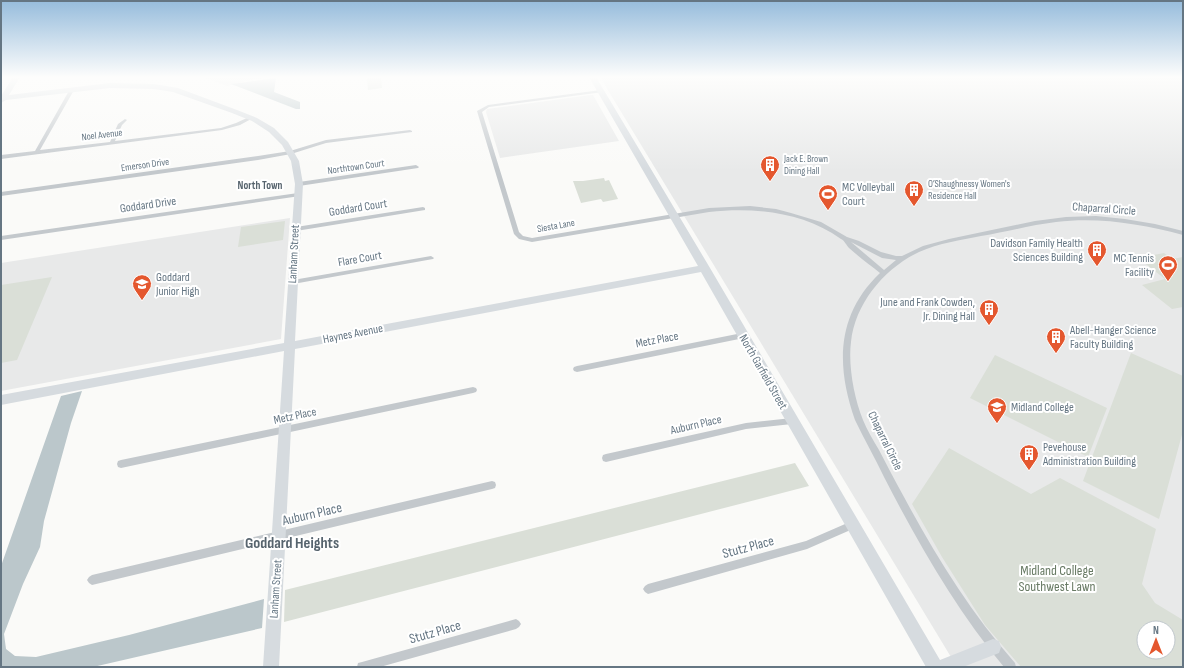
<svg xmlns="http://www.w3.org/2000/svg" width="1184" height="668" viewBox="0 0 1184 668" font-family="'Sofia Sans Condensed',sans-serif">
	<style>
		.built { fill: #e8e9e9; fill-rule: evenodd }
		.green { fill: #dadfd7; fill-rule: evenodd }
		.water { fill: #bbc7cb }
		.lines { fill: none; stroke-linecap: round; stroke-linejoin: round }
		.street { fill: #c3c8cc; fill-rule: evenodd }
		.secondary { fill: #d6dbdf; fill-rule: evenodd }
		.labels { text-anchor: middle; dominant-baseline: central; stroke-width: 4; stroke-linejoin: round; paint-order: stroke }
		.far-street-label { font-size: 10px; fill: #657683; stroke: #fff }
		.far-poi-label { font-size: 10px; fill: #657683; stroke: #fff; text-anchor: start }
		.far-neighbourhood-label { font-size: 11px; font-weight: bold; fill: #57646e; stroke: #fff }
		.poi-label { font-size: 12px; fill: #657683; stroke: #fff; text-anchor: start }
		.street-label { font-size: 12px; fill: #657683; stroke: #fff }
		.near-street-label { font-size: 14px; fill: #657683; stroke: #fff }
		.near-park-label { font-size: 14px; fill: #687a64; stroke: #fff }
		.near-neighbourhood-label { font-size: 16px; font-weight: bold; fill: #57646e; stroke: #fff }
	</style>
	<rect width="100%" height="100%" fill="#fafaf8"/>
	<path class="built" d="M203,77H272L250,80L227,86Z
		M600,77H1183V667H957ZM1144,628H1168V652H1144Z
		M591,95H593L619,141L500,158L486,112L487,109Z
		M290,218L281,339L1,391V263Z"/>
	<path class="green" d="M381,77L382,88L368,90L367,78Z
		M604,178L605,181L609,180L618,199L603,202L601,199L581,203L573,181H583Z
		M285,221L283,240L238,247L241,227Z
		M1164,253L1172,259L1183,257V307L1172,309L1142,285L1165,279L1138,258Z
		M52,277L17,360L1,363V285Z
		M1131,353L1183,376V431L1159,519L1083,481Z
		M995,355L1107,408L1088,457L970,398Z
		M949,448L1031,494L1060,478L1156,529L1142,584L1155,603L1183,620V667H1021L985,625L942,557L912,504ZM1144,628H1168V652H1144Z
		M795,463L809,486L284,622L285,590Z"/>
	<path class="water" d="M276,78L274,92L300,102V109H296L231,84Z
		M82,391L71,423L44,521L40,547L23,584L4,634L6,649L15,656L36,657L129,635L264,599L262,628L93,667H1V566L61,396Z"/>
	<g class="lines">
		<path class="street" d="M70,89L74,90L40,150L110,142L118,124L125,119L127,120L122,125L115,141L221,128L236,123L249,117L253,118L240,125L222,130L1,159V155L35,151Z
			M601,90H603V92L489,107L482,112L519,232L523,236L532,238L709,208L750,206L776,209L791,213L821,222L847,237L859,241L881,252L896,256H902L923,246L949,239L1035,221L1066,217L1096,216L1125,219L1155,224L1183,231V235C1141,224 1100,217 1056,222C1031,225 1006,232 981,236C961,240 939,243 919,252C885,268 855,303 851,342C848,365 854,398 863,420C867,430 873,440 879,450C887,465 895,481 904,497C935,555 971,613 1015,663L1016,667H1004C956,610 918,543 884,477C875,458 864,439 855,420C836,366 836,315 880,273C870,265 859,257 849,248C846,245 845,241 841,239C803,212 755,207 709,212L532,242L519,239L514,234L477,111L488,105ZM851,242L882,258L896,260L884,270Z
			M410,130L412,131V132L326,143L291,154L258,160L1,196V192L258,156L290,151L326,140Z
			M416,165L419,167L418,168L299,186L296,184L299,182Z
			M298,193L300,194V196L1,240V236Z
			M423,207L425,208V210L296,231L293,229L296,227Z
			M431,256L434,258L433,259L293,284L290,282L293,280Z
			M742,333L746,336L744,338L577,372L574,371L573,369L574,367L577,366Z
			M473,387L476,388L477,390L476,392L473,393L121,468L118,467L117,464L118,461L121,460Z
			M792,418L795,419L796,421L795,423L792,424L746,429L606,462L603,461L602,458L603,455L606,454L746,423Z
			M492,481L495,482L496,485L495,488L492,489L92,585L89,583L87,580L89,577L92,575Z
			M852,521L855,522L856,525L855,528L807,549L648,594L645,592L643,589L645,586L648,584L806,541Z
			M516,619L519,621L521,624L519,627L516,629L380,667H357L358,663L362,662Z"/>
		<path class="secondary" d="M13,77H20L9,95L110,83L154,84L178,88L237,110L257,118L274,128L288,142L299,161L303,184L295,341L698,266L589,77H596L710,268L940,660L993,639L999,641L1001,647L999,653L963,667H926L701,272L295,349L279,667H263L284,351L1,405V395L284,343L295,184L291,161L282,145L269,132L252,121L232,113L173,92L154,89L110,88L6,100L1,103V96Z"/>
	</g>
	<linearGradient id="sky" x2="0" y2="1"><stop stop-color="#96bcdc"/><stop offset="0.45" stop-color="#fdfdfc"/><stop offset="1" stop-color="#fdfdfc" stop-opacity="0"/></linearGradient>
	<rect width="1184" height="171" fill="url(#sky)"/>
	<defs>
		<g id="building-pin" transform="scale(1)"><path d="M0 17L-7.5 6A9.5 9.5 0 1 1 7.5 6Z" fill="#e4572e" stroke="#fff"/><path d="M-4-6H4V6H1V3H-1V6H-4ZM-2.5-4.3h1.7v1.8h-1.7ZM.8-4.3h1.7v1.8H.8ZM-2.5-1h1.7V.8h-1.7ZM.8-1h1.7V.8H.8Z" fill="#fff"/></g>
		<g id="stadium-pin" transform="scale(1)"><path d="M0 17L-7.5 6A9.5 9.5 0 1 1 7.5 6Z" fill="#e4572e" stroke="#fff"/><path d="M0-5a6.5 5 0 1 0 0 10a6.5 5 0 1 0 0-10ZM-3.5-1.8h7v3.6h-7Z" fill="#fff"/></g>
		<g id="school-pin" transform="scale(1)"><path d="M0 17L-7.5 6A9.5 9.5 0 1 1 7.5 6Z" fill="#e4572e" stroke="#fff"/><path d="M0-5L7-2L0 1L-7-2ZM-4 1L0 2.5L4 1V4Q0 6-4 4Z" fill="#fff"/></g>
		<g id="university-pin" transform="scale(1)"><path d="M0 17L-7.5 6A9.5 9.5 0 1 1 7.5 6Z" fill="#e4572e" stroke="#fff"/><path d="M0-5L7-2L0 1L-7-2ZM-4 1L0 2.5L4 1V4Q0 6-4 4Z" fill="#fff"/></g>
	</defs>
	<g fill-rule="evenodd">
		<use href="#building-pin" x="770" y="165"/>
		<use href="#building-pin" x="914" y="190"/>
		<use href="#stadium-pin" x="828" y="194"/>
		<use href="#building-pin" x="1097" y="250"/>
		<use href="#stadium-pin" x="1168" y="265"/>
		<use href="#school-pin" x="142" y="284"/>
		<use href="#building-pin" x="989" y="309"/>
		<use href="#building-pin" x="1056" y="337"/>
		<use href="#university-pin" x="997" y="407"/>
		<use href="#building-pin" x="1029" y="454"/>
	</g>
	<g class="labels">
		<g class="far-street-label">
			<text transform="translate(102 135) rotate(-7)">Noel Avenue</text>
			<text transform="translate(145 165) rotate(-8)">Emerson Drive</text>
			<text transform="translate(356 167) rotate(-8)">Northtown Court</text>
			<text transform="translate(556 226) rotate(-10)">Siesta Lane</text>
		</g>
		<g class="far-poi-label">
			<text x="784" y="159">Jack E. Brown<tspan x="784" dy="12">Dining Hall</tspan></text>
			<text x="928" y="184">O’Shaughnessy Women's<tspan x="928" dy="12">Residence Hall</tspan></text>
		</g>
		<g class="far-neighbourhood-label">
			<text x="260" y="185">North Town</text>
		</g>
		<g class="poi-label">
			<text x="842" y="187">MC Volleyball<tspan x="842" dy="14">Court</tspan></text>
			<text x="1083" y="243" text-anchor="end">Davidson Family Health<tspan x="1083" dy="14">Sciences Building</tspan></text>
			<text x="1154" y="258" text-anchor="end">MC Tennis<tspan x="1154" dy="14">Facility</tspan></text>
			<text x="156" y="277">Goddard<tspan x="156" dy="14">Junior High</tspan></text>
			<text x="975" y="302" text-anchor="end">June and Frank Cowden,<tspan x="975" dy="14">Jr. Dining Hall</tspan></text>
			<text x="1070" y="330">Abell-Hanger Science<tspan x="1070" dy="14">Faculty Building</tspan></text>
			<text x="1011" y="407">Midland College</text>
			<text x="1043" y="447">Pevehouse<tspan x="1043" dy="14">Administration Building</tspan></text>
		</g>
		<g class="street-label">
			<text transform="translate(148 205) rotate(-8)">Goddard Drive</text>
			<text transform="translate(358 208) rotate(-9)">Goddard Court</text>
			<text transform="translate(1104 209) rotate(4)">Chaparral Circle</text>
			<text transform="translate(294 254) rotate(-87)">Lanham Street</text>
			<text transform="translate(360 259) rotate(-10)">Flare Court</text>
			<text transform="translate(353 334) rotate(-11)">Haynes Avenue</text>
			<text transform="translate(657 340) rotate(-11)">Metz Place</text>
			<text transform="translate(763 372) rotate(60)">North Garfield Street</text>
			<text transform="translate(295 416) rotate(-12)">Metz Place</text>
			<text transform="translate(696 425) rotate(-13)">Auburn Place</text>
			<text transform="translate(885 441) rotate(64)">Chaparral Circle</text>
			<text transform="translate(276 589) rotate(-86)">Lanham Street</text>
		</g>
		<g class="near-street-label">
			<text transform="translate(312 514) rotate(-13)">Auburn Place</text>
			<text transform="translate(748 547) rotate(-15)">Stutz Place</text>
			<text transform="translate(435 632) rotate(-16)">Stutz Place</text>
		</g>
		<g class="near-park-label">
			<text x="1057" y="570">Midland College<tspan x="1057" dy="16">Southwest Lawn</tspan></text>
		</g>
		<g class="near-neighbourhood-label">
			<text x="292" y="543">Goddard Heights</text>
		</g>
	</g>
	<rect width="1184" height="668" fill="none" stroke="#657683" stroke-width="4"/>
	<g transform="translate(1156 640)"><circle r="19" fill="#ffffff" stroke="#c1c8cd"/>
	<path d="M0-3L7 15L0 10L-7 15Z" fill="#e4572e"/>
	<text y="-6" font-size="11" font-weight="bold" text-anchor="middle" fill="#657683">N</text>
	</g>
</svg>
